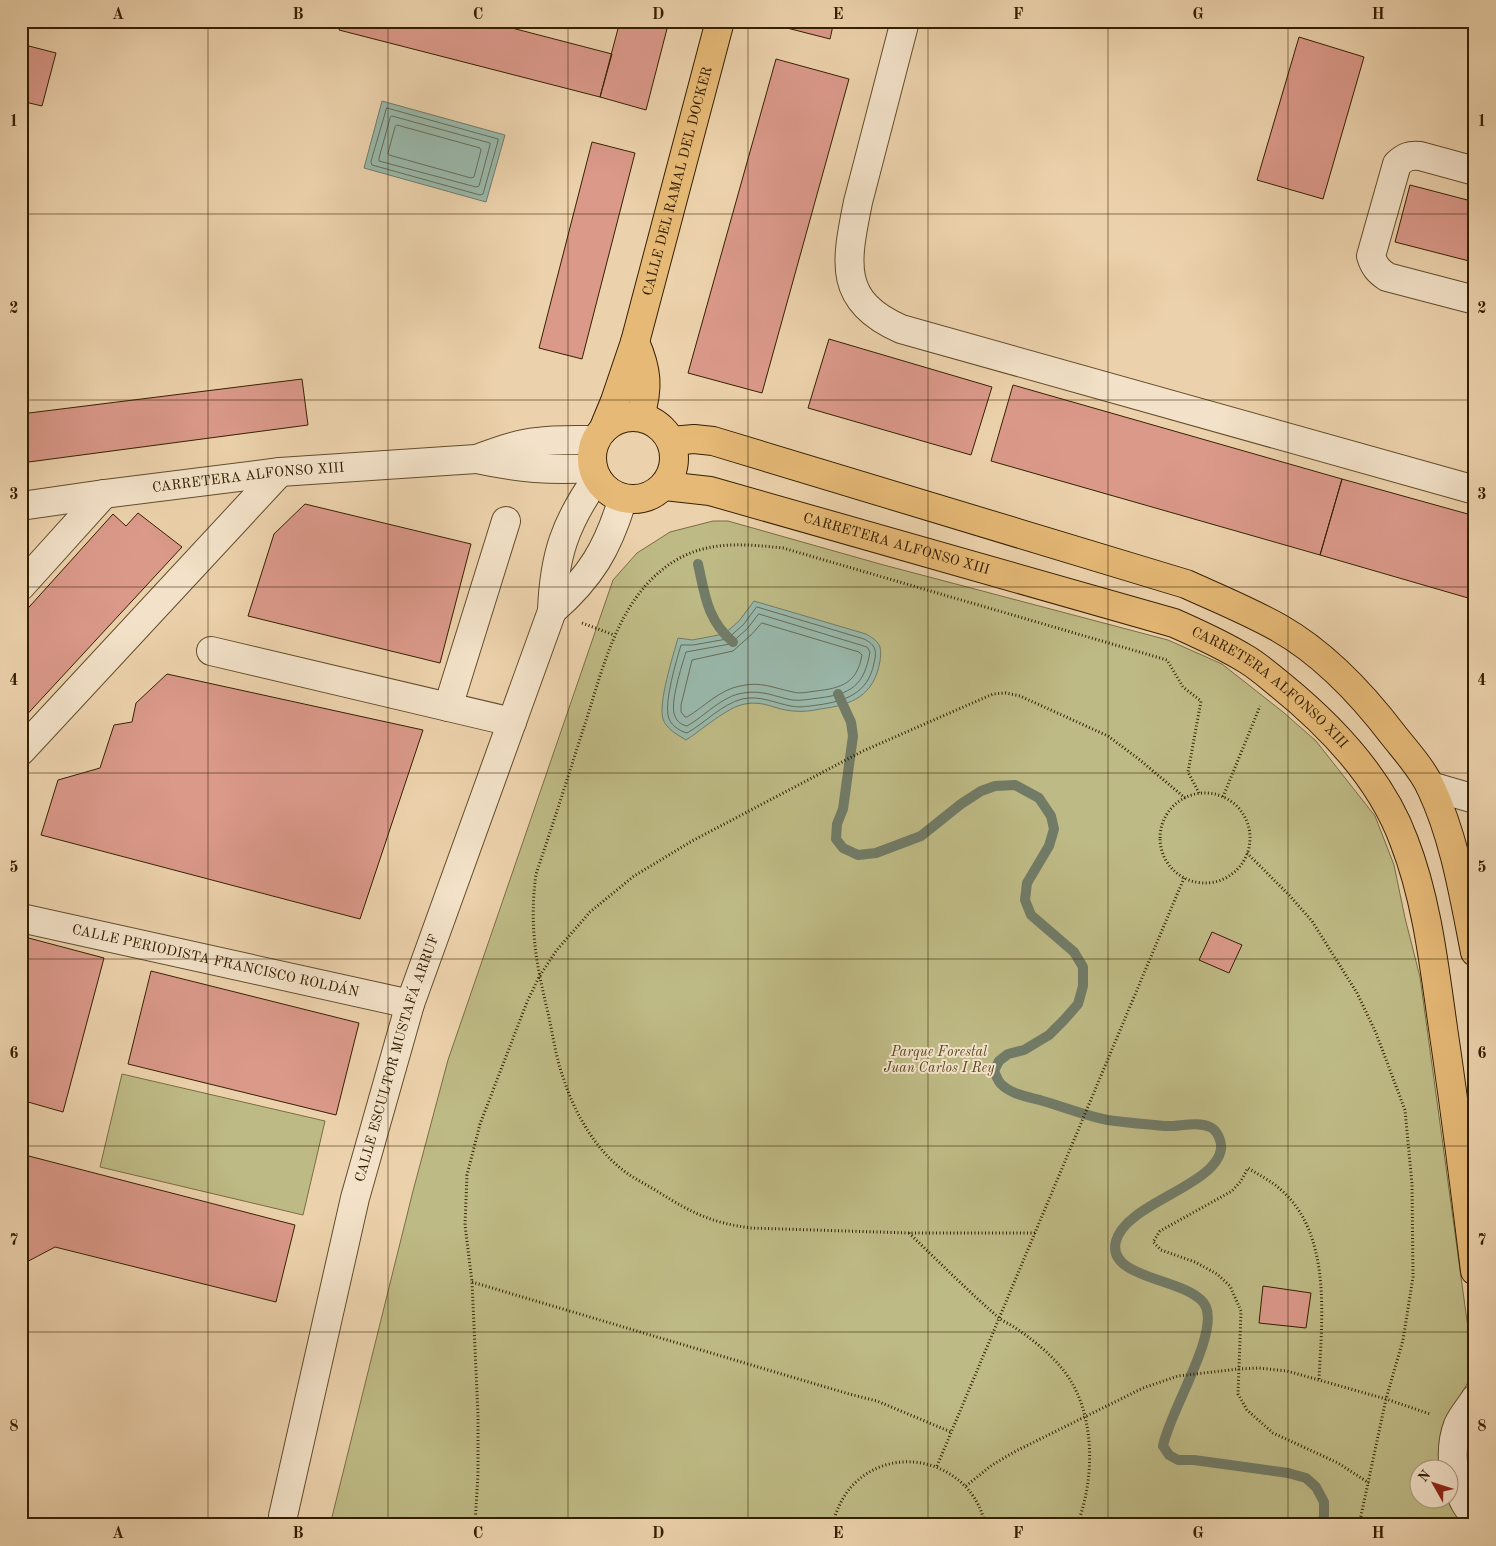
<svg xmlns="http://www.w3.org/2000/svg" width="1496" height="1546" viewBox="0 0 1496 1546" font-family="'Old Standard TT',serif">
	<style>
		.green { fill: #beba85; stroke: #7a6d42 }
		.water { fill: #99b8ab; stroke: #717b67 }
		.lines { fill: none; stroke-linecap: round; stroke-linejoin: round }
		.shore { stroke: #676c56; stroke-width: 1 }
		.stream { stroke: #717b67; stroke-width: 10 }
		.building { fill: #db998a; stroke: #352000 }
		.minor-casing { stroke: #634c2b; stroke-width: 30 }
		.major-casing { stroke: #352000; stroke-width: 30 }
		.path { stroke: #352000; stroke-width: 3; stroke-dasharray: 1 2.5; stroke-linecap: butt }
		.minor { stroke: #f3e2c9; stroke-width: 28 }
		.major { stroke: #e6b976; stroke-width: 28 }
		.grid { fill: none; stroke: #352000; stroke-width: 1; stroke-opacity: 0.55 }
		.labels { text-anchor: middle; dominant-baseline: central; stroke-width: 4; stroke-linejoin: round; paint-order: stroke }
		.street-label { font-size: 14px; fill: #352000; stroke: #f3e2c9 }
		.park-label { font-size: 14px; font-style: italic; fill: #574621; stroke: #f3e2c9 }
		.neatline { fill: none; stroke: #352000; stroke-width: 2 }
		.grid-label { font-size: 16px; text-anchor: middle; font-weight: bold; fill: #352000 }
	</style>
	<rect width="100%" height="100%" fill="#ecd2ac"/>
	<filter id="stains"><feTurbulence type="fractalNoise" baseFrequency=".004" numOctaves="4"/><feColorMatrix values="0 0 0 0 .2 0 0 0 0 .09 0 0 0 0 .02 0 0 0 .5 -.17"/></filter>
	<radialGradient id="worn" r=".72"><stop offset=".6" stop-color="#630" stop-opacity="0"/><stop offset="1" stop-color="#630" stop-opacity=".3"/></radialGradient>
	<path class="green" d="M713,521H728L880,564L1168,640L1222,664L1283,712L1316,741L1375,816L1394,865L1405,918L1420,977L1474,1372L1451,1411L1447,1468H1418V1498H1448L1472,1525H330L413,1191L448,1060L613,580L637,553L670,532Z
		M122,1074L325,1121L303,1215L100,1167Z"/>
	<path class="water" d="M382,101L505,135L486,202L364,168Z
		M754,601L866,634C880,642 882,646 880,661C874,696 852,705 820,709C811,711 802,712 793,711C775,710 764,700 745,704C727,707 702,730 686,740C678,735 666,729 663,719C658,703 673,656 678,638L692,640L724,634L739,621Z"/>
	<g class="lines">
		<path class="shore" d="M387,108L498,139V141L483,194L480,195L372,165L371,162Z
			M392,116L490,143V145L479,186L476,187L379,161V158L390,118Z
			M397,125L480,148L481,150L474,177L471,178L389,155L388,153L395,127Z
			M757,607L864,639C876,645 877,651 874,663C868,694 845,701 818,705C809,706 800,708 791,706C774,703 760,695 742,699C722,704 705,723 687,733C679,731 669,724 668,715C665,699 676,662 681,645H693L727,639L743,625Z
			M759,614L867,647L870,652C864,686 851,694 819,698C810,699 801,701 792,700C772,696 764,690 743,693C722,696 705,716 687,726C682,725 677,722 675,716C669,705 682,665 686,652L730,644L747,629Z
			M762,623L859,652L862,655C857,683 842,688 816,691C808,692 800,694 793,692C773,688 761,681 740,686C719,690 704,707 687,717H685L681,712V705L692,660L733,651L752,634Z"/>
		<path class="stream" d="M698,564C705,595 707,620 733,642
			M838,694L851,722L853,736L843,809L837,824L836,839L843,848L858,855L876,853L921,836L961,804L981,791L995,786L1015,785L1039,798L1051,816L1054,829L1049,846L1027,883L1025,900L1031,915L1074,952L1083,967V986L1078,1004L1064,1020L1049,1035L1024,1050L1008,1054L999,1061L994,1071C996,1075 998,1081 1001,1084C1012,1095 1029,1097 1043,1101C1064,1107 1086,1116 1108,1120C1127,1123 1146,1124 1165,1126C1179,1127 1196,1121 1210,1127C1217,1130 1222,1141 1221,1149C1216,1186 1126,1203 1116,1241C1105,1281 1194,1278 1206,1307C1218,1336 1169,1413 1163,1446L1169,1455L1178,1460H1194L1288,1473L1306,1478L1316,1487L1324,1502V1517L1320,1525"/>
	</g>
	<path class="building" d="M342,21H485L612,54L600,97L339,30Z
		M620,21H669L646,110L600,97Z
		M789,21H834L830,39L787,28Z
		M1299,37L1364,57L1323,199L1257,180Z
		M21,44L56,53L42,106L21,101Z
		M776,59L849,79L762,393L688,373Z
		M592,142L635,153L582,359L539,348Z
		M1410,185L1475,202V257L1473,262L1395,242Z
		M21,199L27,201L21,224Z
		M829,339L992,387L971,455L808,408Z
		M302,379L308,425L21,463V414Z
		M1013,385L1342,479L1320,555L991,461Z
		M1342,479L1475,516V600L1320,555Z
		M305,504L471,544L440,663L248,616L274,534Z
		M138,513L182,547L21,721V616L113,514L126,526Z
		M167,674L423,730L360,919L41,835L58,780L100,768L114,725L132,722L136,703Z
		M1212,932L1242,945L1229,973L1199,960Z
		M21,936L104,958L63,1112L21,1100Z
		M151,971L359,1023L336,1115L128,1064Z
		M21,1154L295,1225L276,1302L55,1247L21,1265Z
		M1263,1286L1311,1293L1306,1328L1259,1323Z"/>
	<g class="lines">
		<g class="minor-casing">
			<g id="minor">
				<path d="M905,21L858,202C846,262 837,301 901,329L1475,490"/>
				<path d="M1475,171L1420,156C1409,155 1405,157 1397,164L1371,256C1374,266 1378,271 1387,277L1475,300"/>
				<path d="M477,459C519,468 551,471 593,468"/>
				<path id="s1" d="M21,506L104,494L280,472L476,459C496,452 516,444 537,442C556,439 576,440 596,440"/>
				<path d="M21,586L104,494"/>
				<path d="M552,611C591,577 608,548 623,498"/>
				<path d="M211,651L512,722"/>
				<path d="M448,707L506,521"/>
				<path d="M21,751L280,472"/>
				<path d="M1430,786L1475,799"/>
				<path id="s2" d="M21,918L410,1004"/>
				<path d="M1475,1399C1470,1407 1462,1416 1458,1425C1449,1448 1452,1480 1464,1501C1466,1506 1471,1512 1475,1517"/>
				<path id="s3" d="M284,1525L283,1516L355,1198L410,1004L552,611C554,556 565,523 597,478"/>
			</g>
		</g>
		<g class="major-casing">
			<g id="major">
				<path d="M635,342C647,370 649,387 640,416"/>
				<circle cx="633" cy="458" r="41"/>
				<path id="s4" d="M603,430L615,401L635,342L720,21"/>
				<path d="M671,441L694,439L713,441L1186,584C1217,598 1249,611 1279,628C1325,654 1362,694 1394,736C1406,751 1423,770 1431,788C1455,839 1464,897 1475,952"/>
				<path id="s5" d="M665,486L710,491L1174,623C1199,634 1223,645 1246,659C1258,666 1269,676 1279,684C1331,726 1381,778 1404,841C1427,900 1434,965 1443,1028C1455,1109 1465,1189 1475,1271"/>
			</g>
		</g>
		<path class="path" d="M582,623L614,635
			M1160 838a45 45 0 1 1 90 0a45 45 0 1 1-90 0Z
			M1223,797L1260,706
			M1247,853L1290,896L1312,921L1357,993L1376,1033L1405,1110L1412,1184L1413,1277L1403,1340L1386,1399L1359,1525
			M909,1233C938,1261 967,1290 998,1317C1003,1322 1011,1324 1017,1329C1032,1339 1048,1352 1060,1366C1096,1407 1096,1477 1077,1525
			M1035,1233H909L751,1228C712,1223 692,1213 660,1193C646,1184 630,1177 618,1166C593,1145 574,1111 564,1080C556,1059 553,1035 548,1013C536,963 529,926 536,874C552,827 567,780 582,733C602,674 616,598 673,562C707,540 745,544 783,548L1167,660L1183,687L1201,701L1188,772L1199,793
			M472,1282L849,1394L877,1401L951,1432
			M1319,1379C1322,1319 1332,1233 1280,1189C1271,1181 1259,1175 1248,1168L1241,1181L1232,1191L1160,1231L1153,1242L1161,1250L1195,1262L1217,1274L1230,1286L1241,1311L1238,1394L1247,1410L1273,1433L1338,1463L1369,1483
			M937,1466L1184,878
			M966,1486L992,1465L1016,1451L1143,1388L1178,1376L1238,1369L1259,1368L1287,1371L1386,1399L1430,1414
			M475,1525L478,1474V1415L472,1282L465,1225L467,1175L480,1124L527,1002L539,977L556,951L590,912L634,876L659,861L692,841L863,751L993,694L1006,693L1020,696L1108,736L1140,760L1185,798
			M832,1525C837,1509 843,1494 856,1482C900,1441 974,1466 985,1525"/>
		<use href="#minor" class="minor"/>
		<use href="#major" class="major"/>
	</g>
	<path class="grid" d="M208,21V1525M388,21V1525M568,21V1525M748,21V1525M928,21V1525M1108,21V1525M1288,21V1525M21,214H1475M21,400H1475M21,587H1475M21,773H1475M21,959H1475M21,1146H1475M21,1332H1475"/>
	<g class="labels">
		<g class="street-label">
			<text stroke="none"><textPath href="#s4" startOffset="260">CALLE DEL RAMAL DEL DOCKER</textPath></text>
			<text stroke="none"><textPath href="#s1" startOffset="229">CARRETERA ALFONSO XIII</textPath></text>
			<text stroke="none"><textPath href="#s5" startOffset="239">CARRETERA ALFONSO XIII</textPath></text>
			<text stroke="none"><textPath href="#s5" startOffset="644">CARRETERA ALFONSO XIII</textPath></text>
			<text stroke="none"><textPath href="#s2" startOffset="199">CALLE PERIODISTA FRANCISCO ROLDÁN</textPath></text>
			<text stroke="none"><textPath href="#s3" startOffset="481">CALLE ESCULTOR MUSTAFÁ ARRUF</textPath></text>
		</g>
		<g class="park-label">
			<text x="939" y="1052">Parque Forestal<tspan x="939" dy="16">Juan Carlos I Rey</tspan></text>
		</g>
	</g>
	<rect width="1496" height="1546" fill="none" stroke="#ecd2ac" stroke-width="55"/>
	<g transform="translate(1434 1484) rotate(309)"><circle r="24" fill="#f3e2c9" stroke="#a79479"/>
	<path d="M0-4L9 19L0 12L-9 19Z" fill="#8f2418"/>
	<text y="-8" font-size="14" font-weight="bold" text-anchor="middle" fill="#352000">N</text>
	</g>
	<rect x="28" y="28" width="1440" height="1490" class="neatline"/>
	<g class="grid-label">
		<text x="118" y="19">A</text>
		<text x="298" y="19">B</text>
		<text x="478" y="19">C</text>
		<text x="658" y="19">D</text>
		<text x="838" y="19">E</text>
		<text x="1018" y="19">F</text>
		<text x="1198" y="19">G</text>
		<text x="1378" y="19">H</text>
		<text x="14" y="126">1</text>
		<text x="1482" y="126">1</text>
		<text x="14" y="313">2</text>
		<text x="1482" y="313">2</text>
		<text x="14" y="499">3</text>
		<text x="1482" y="499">3</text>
		<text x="14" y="685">4</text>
		<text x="1482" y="685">4</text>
		<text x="14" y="872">5</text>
		<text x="1482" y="872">5</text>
		<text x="14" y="1058">6</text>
		<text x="1482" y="1058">6</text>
		<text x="14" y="1245">7</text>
		<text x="1482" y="1245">7</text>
		<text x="14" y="1431">8</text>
		<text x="1482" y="1431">8</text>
		<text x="118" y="1538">A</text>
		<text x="298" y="1538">B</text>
		<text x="478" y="1538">C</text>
		<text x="658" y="1538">D</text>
		<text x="838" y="1538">E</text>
		<text x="1018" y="1538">F</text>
		<text x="1198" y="1538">G</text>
		<text x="1378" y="1538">H</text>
	</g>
	<rect width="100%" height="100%" filter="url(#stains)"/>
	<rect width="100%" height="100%" fill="url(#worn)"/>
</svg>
